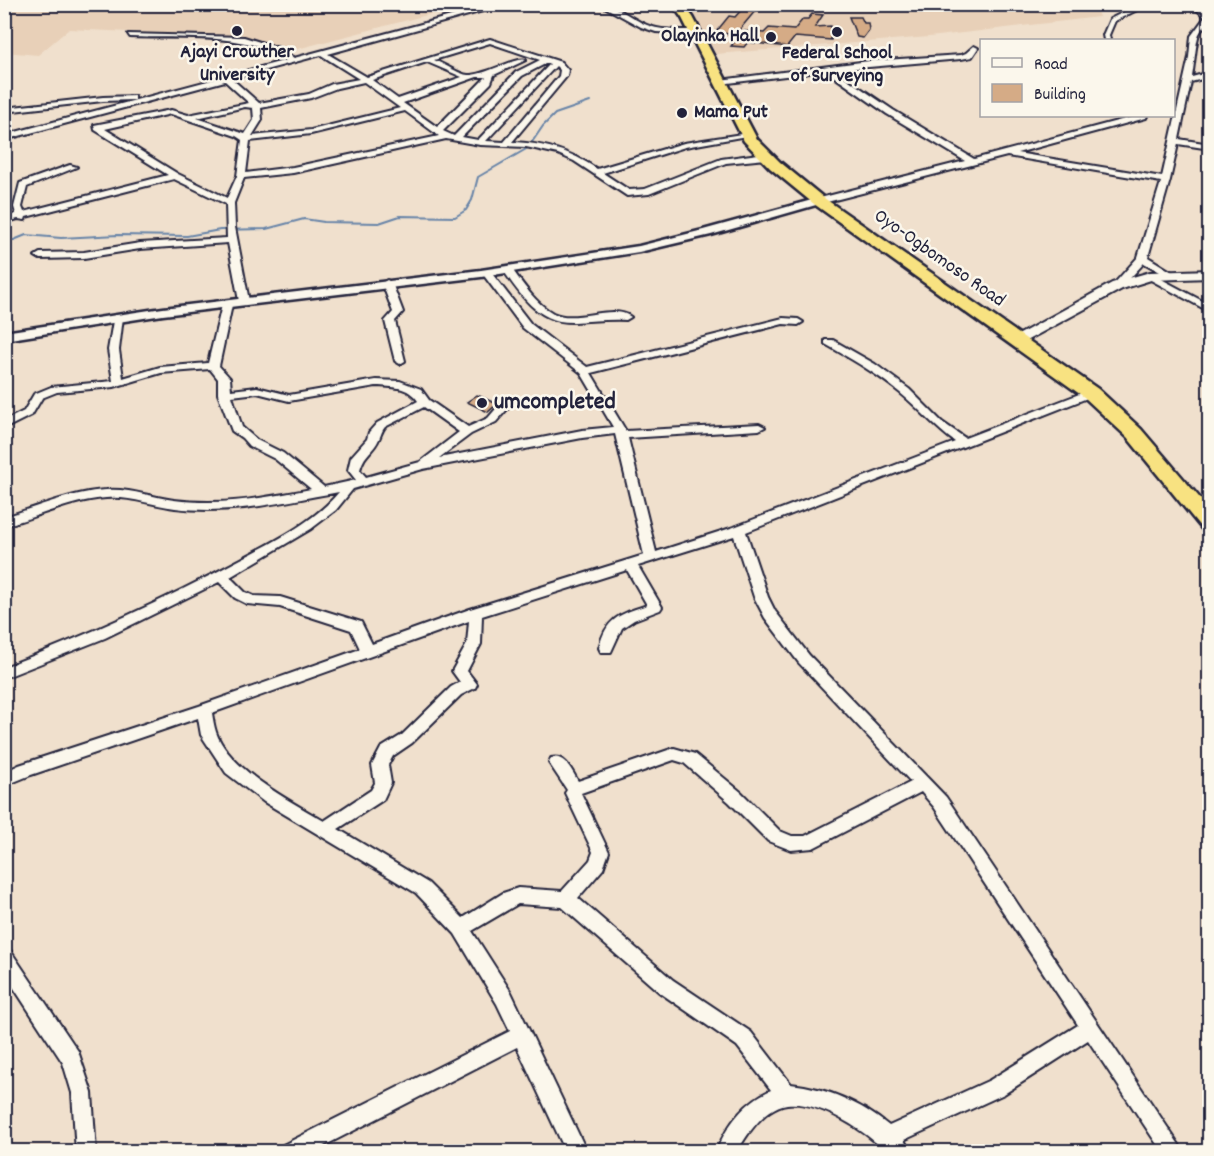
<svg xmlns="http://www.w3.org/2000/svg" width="1214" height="1156" viewBox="0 0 1214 1156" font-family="Dekko,sans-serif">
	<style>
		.built { fill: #e8d0b8 }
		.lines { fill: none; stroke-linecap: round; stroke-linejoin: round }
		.stream { stroke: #6784a8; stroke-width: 2 }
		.building { fill: #d5ab86; stroke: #22223b; stroke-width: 1.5 }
		.minor-casing { stroke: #22223b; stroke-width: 4 }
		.tertiary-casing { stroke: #22223b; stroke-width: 5 }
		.secondary-casing { stroke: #22223b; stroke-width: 4 }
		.trunk-casing { stroke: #22223b; stroke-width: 5 }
		.minor { fill: #fbf7ec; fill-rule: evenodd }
		.tertiary { fill: #fbf7ec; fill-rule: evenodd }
		.secondary { fill: #fbf7ec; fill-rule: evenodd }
		.trunk { fill: #f8e281; fill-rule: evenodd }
		.poi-dot { fill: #22223b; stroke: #fbf7ec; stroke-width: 2 }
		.labels { text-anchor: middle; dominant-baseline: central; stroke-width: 5; stroke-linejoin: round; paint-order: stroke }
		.far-poi-label { font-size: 20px; font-weight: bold; fill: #22223b; stroke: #fbf7ec }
		.far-street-label { font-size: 20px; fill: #22223b; stroke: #fbf7ec }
		.poi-label { font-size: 24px; font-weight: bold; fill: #22223b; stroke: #fbf7ec; text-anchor: start }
	</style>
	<rect width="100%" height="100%" fill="#f0e0cd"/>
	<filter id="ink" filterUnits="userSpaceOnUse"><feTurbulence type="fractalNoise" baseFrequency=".0167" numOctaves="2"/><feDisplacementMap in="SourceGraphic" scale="12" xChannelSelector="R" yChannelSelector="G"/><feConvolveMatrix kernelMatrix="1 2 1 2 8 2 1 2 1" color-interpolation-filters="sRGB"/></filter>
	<g filter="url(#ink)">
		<path class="built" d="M1094,4L1099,17L929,37L716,54L688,5Z
			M4,5H465L286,52L238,33L230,37L69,29L38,55L5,52Z"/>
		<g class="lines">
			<path class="stream" d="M4,244L26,235L61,238L118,235L187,236L220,230L266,229L304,219L324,222L379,223L400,216L455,217L466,210L472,200L478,177L528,148L543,126L555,114L590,102"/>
		</g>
		<path class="building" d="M743,8L756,10L735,35L716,32L729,16L735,17Z
			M812,14L823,15L815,27L831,26V40L795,37L787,47L748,42L744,47L731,46L743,31L764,33L769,28L794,30L803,19H808Z
			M849,17H861L864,23H868L869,30L863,38L857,37Z
			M477,395L497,404L488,412L467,402Z"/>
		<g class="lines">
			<g class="minor-casing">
				<path id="minor" d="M496,4H508L328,54L367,77L490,39L561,62L568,70L567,76L512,142C544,143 571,151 597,169L684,143L748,133L752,135L685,147L603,173L629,190L645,189L721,159L766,153L770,156L766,159L726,163L649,194L627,196L574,161L558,154L526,147L480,145L446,139L293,173L244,178L234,203L235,227L249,301L244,304L239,301L228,243L140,249L84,258L40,259L35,256L40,253L84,252L140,243L227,238L226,204L174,179L26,217L25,220L18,219L4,223V217L16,214L14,207L20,183L70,165L77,167L27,187L22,207L24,212L168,175L95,130L94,125L171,110L188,115L249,103L225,81L4,140V135L287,60C250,32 177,39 130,37L128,34L244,37L279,48L294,58ZM490,43L540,60L516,72L454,136L443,131L491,83L494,75L526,60C518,56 483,76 468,75C461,75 442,63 434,60ZM321,55L359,79L332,84L309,94L259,103L232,79ZM427,62L462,77L398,99L372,80ZM547,63L550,64L478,140L462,137L522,76ZM556,66L560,70L559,76L504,142L486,141ZM477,77H486L437,127L403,103ZM364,82L400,108L311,130L252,136L262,120L261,108L311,98L337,88ZM245,107L253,108L254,120L245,134L197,118ZM405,111L439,136L293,167L246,173L250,141L311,134ZM171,114L236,136L242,140L237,176L227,198L178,174L105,129Z
					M599,4C617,4 631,19 647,25C662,31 679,30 695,30L698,32L695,34L656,32L641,27Z
					M1140,4H1149L1115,21L1109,35L1110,40H1104L1103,35L1110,19Z
					M1190,4H1198L1210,14C1210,24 1203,26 1199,34C1196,40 1194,68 1192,77L1210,72V77L1191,82L1179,139L1210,144V149L1178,144L1170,180L1148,257L1177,275L1169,277L1144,263L1121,288L1117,289L1112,286L1138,257L1161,182L1007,156L819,204L815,201L816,199L965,161L887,114L826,71L720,84L716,82L720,80L869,61L961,55L966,53L974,46L978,48L972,57L961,59L834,70L893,110L974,159L1136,116H1147L1146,118L1017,153L1162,177L1189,57L1191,36L1205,17Z
					M135,96V100H132L103,101L4,112V108L103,97Z
					M508,267L511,268C523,284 535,303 553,313C575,324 613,303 631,317L626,320C609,319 592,321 575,322C539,324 521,296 503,270Z
					M487,270L490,271L531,324L587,367L783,318L798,319L803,322L798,325L783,324L591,373L626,431L759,424L765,427L759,430L628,438L656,552L734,527L955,442C934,427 919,408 899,392C876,373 851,359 825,344V340H833L875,364L909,389L942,422L965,438L1087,391H1095V395L746,532L768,597L775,611L809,655L946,797L1184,1152H1162L1088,1040L1004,1094L904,1140L911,1152H886C865,1130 818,1100 787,1104C765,1107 747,1134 737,1152H716C727,1125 744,1102 771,1090L737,1046L659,992L562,907L518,904L472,931L511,992L587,1152H566L517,1047L312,1152H280L283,1145L510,1031L497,1004L455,934L416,893L264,802L226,773L201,735L198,718L31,775L4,786V772L19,765L199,706L360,649L351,630L280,607L247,604L235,598L219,582L105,638L4,678V667C86,636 165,600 241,559C275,541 314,522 339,492C283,502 232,515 175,508C151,505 130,496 106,498C71,500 38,517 4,526V517C38,507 71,492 106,490C130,488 151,497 174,500C222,506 264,498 311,489L275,459L249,446L242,438L232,431L218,394V379L210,369L161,373L114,387L57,392L42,398L32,415L4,429V421L24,411L34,394L51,387L113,381L108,350L114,315H122L123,317L119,350L123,378L160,367L208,363L222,305L227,302L232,305L219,366L230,378L231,390L257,387L289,395L376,380L400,381L421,389L429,400L468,427L488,418L500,404H508L510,406L496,422L471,434L439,458L582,430L613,427L581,373L523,328L482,273ZM376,386C393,387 408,386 418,401L377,423L369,432L367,439L351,457L348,470L356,480L324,487L283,453L257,440L242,427L232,396L257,393L289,401ZM424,407L459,432L420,462L366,477L360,470C364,454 372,453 378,441C381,436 381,432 385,427ZM615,434L644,555L470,609L372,644L361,622L280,597L254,596L245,592L230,577L311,529L336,510L353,489L423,469L582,438ZM734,536L754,597L765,618L799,663L911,782L805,836H792L780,831L741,792L695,754L674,748L578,781C572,771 565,754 551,758L549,763L567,790L565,793L593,852L590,860L562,891L518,888L503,893L463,918L428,883L338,829L383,800L391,783L388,765L393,756L412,743L461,695L475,688L477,684L467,671L481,644L482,616L627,570L647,605C620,614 606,618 599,648L601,652H611L622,628L634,620L660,610L662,607L638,566ZM469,621L467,644L452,671L460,682L451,687L402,735L381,748L372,765L375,783L371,790L324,821C291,801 229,770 216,732C214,726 213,719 212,713ZM674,760L684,763L729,802L768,841L791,850L813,848L921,792L934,807L1078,1025L990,1080L889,1126C861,1103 827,1088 791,1084L751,1032L673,980L578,898L603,869L609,852L581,793Z
					M1150,273L1210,305V312L1147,278L1145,276Z
					M387,280L392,283L403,312L395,321L405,361L400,364L395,361L385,321L393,312L382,283Z
					M4,948L10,950L78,1051L92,1093L96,1152H76L72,1093L63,1063L4,973Z"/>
			</g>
			<g class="tertiary-casing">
				<path id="tertiary" d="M819,198L823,199V203L711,235L639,252L481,277L163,315L4,340V332L163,308L481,270L639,246L703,230Z"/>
			</g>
			<g class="secondary-casing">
				<path id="secondary" d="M1210,270V278L1151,280L1122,289L1022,343H1012L1009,340L1112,283L1150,272Z"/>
			</g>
			<g class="trunk-casing">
				<path id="trunk" d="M672,4H683L693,17L757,139L780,162L824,198L1098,389L1141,429L1210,510V531L1202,529L1127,437L1084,397L814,204L770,168L744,141L682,18Z"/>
			</g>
			<use href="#minor" class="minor"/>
			<use href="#tertiary" class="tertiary"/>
			<use href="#secondary" class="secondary"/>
			<use href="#trunk" class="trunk"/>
		</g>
	</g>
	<g class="poi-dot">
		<circle cx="237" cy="31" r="6"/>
		<circle cx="837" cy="32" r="6"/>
		<circle cx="771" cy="37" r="6"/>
		<circle cx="682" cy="113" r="6"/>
		<circle cx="482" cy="403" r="6"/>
	</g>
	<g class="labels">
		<g class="far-poi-label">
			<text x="759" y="37" text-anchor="end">Olayinka Hall</text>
			<text x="237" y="53">Ajayi Crowther<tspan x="237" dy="23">University</tspan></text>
			<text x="837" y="54">Federal School<tspan x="837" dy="23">of Surveying</tspan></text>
			<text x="694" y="113" text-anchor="start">Mama Put</text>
		</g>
		<g class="far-street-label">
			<text transform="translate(939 259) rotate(35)">Oyo-Ogbomoso Road</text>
		</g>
		<g class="poi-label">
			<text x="494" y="403">umcompleted</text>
		</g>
	</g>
	<rect width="1214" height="1156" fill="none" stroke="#fbf7ec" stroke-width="24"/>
	<rect x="12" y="12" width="1190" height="1132" fill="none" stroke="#22223b" stroke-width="2" filter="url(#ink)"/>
	<rect x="980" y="39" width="195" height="78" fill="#fbf7ec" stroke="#a4a2a5" stroke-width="1.5"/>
	<rect x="992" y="58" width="30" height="9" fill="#fbf7ec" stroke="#a4a2a5" stroke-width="1.5"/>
	<text x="1034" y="69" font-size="18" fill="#22223b">Road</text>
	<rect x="992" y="84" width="30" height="18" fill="#d5ab86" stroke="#a4a2a5" stroke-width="1.5"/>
	<text x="1034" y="99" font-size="18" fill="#22223b">Building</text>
</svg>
